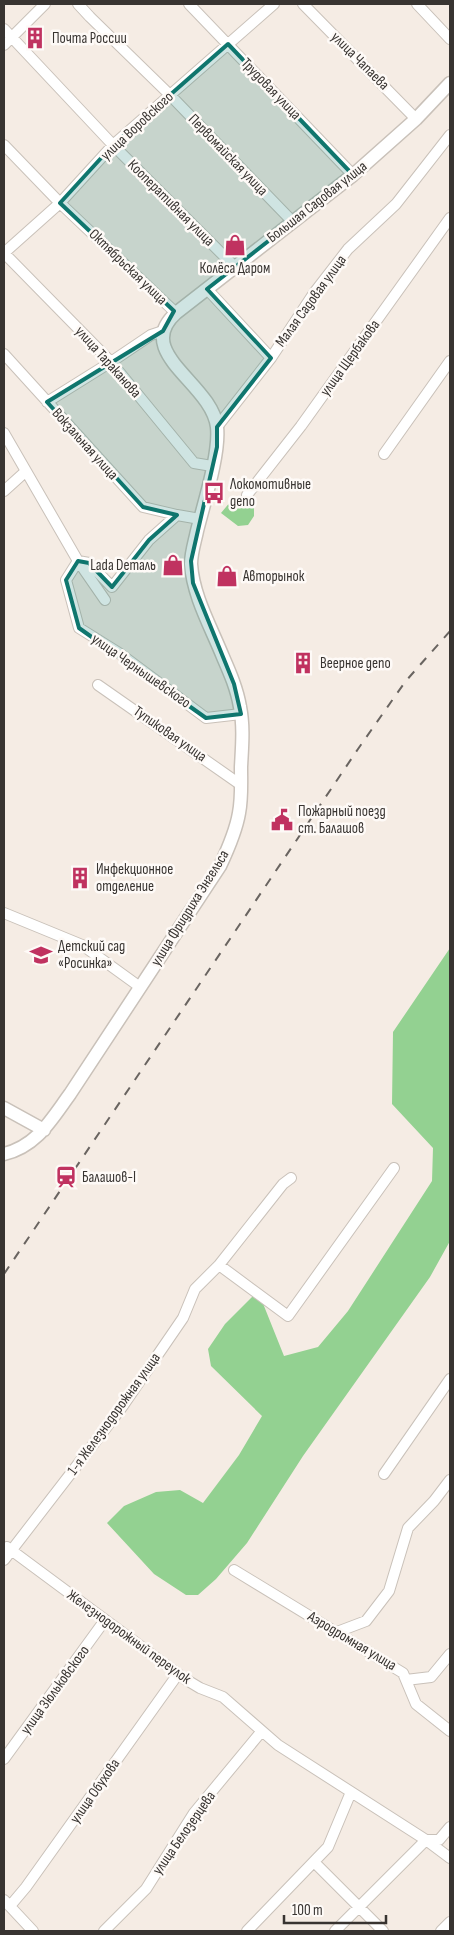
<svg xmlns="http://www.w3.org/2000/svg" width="454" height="1935" viewBox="0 0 454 1935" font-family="'Sofia Sans Condensed',sans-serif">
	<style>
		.green { fill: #93d191 }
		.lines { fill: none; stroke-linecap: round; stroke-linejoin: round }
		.minor-casing { stroke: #c9c1b9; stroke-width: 12 }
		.major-casing { stroke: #c9c1b9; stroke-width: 15 }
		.minor { stroke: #fff; stroke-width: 10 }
		.major { stroke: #fff; stroke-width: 12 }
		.rail { stroke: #696460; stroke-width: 2; stroke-dasharray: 9 9; stroke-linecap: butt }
		.marked { fill: #0f766e; fill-opacity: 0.2; stroke: #0f766e; stroke-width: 4; stroke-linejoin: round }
		.labels { text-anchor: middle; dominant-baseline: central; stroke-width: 5; stroke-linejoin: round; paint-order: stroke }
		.poi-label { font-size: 15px; fill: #383431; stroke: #fefaf7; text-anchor: start }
		.street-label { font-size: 15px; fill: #383431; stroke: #fefaf7 }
	</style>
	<rect width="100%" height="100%" fill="#f5ece4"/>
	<path class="green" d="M242,496L254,505V516L248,525L238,526L221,513L231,501Z
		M450,948V1241L430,1277L303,1456L247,1543L216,1579L198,1595H186L154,1574L107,1523L124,1506L156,1492L180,1490L203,1503L239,1455L262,1416L211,1366L208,1349L225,1324L258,1291L284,1356L318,1347L348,1311L432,1181L433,1148L392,1104L393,1032Z"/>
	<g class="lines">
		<g class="minor-casing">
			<path id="minor" d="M78,4L90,17L170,95L292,221
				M189,4L353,175
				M303,4L416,119
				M417,4L450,39
				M4,29L113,145L235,267
				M4,45L45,4
				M4,145L60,203L176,313
				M4,253L60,203L113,145L274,4
				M4,253L111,362L194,463L212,466
				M207,289L271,358
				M4,354L143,507L177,515
				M47,402L111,362L151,335L163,331
				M217,427L271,358L314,293L348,249L396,204L450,135
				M4,433L78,561L105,600
				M384,454L450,361
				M4,491L25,472
				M247,495L301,426L450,218
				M78,561L66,580L79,628L119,653L206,718L241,714
				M78,561L89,563L112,587L149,540L177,515L200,519
				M98,685L241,785
				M4,913L82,945L140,987
				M219,1265L288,1316L394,1168
				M384,1474L450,1379
				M7,1547L185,1679L200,1688L223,1697L278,1745L426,1840L450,1858
				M4,1560L122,1407L183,1318L195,1289L219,1265L283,1184L291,1178
				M234,1570L403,1673L416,1704L450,1731
				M337,1632L366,1621L389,1591L408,1528L434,1501L450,1480
				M406,1680L431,1677L450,1654
				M4,1759L105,1620
				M314,1862L383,1931
				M4,1900L33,1931
				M10,1906L26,1887L178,1674
				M104,1931L146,1889L194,1813L261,1732
				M247,1931L328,1847L351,1792
				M335,1931L426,1840H439L450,1827
				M441,1931L450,1922"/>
		</g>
		<g class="major-casing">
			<path id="major" d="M4,1108L44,1130
				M4,1154C37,1146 51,1120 70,1094L220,866C228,849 236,831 239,813C242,798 241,782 241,767C242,747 244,727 240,707C237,689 230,673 223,657C211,627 193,596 191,564C191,553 195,541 197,531C204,503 220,453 217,427C212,383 132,353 176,313L353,175L416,119L450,83"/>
		</g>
		<use href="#minor" class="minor"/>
		<use href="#major" class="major"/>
		<path class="rail" d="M4,1274L358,749L405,682L450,631"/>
	</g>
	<path class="marked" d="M228,44L353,175L207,289L271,358L217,427V447L191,561L193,583L234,684L241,714L206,718L79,628L66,580L78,561L89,563L112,587L149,540L177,515L143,507L47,402L163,331L174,311L60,203L113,145Z"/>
	<defs>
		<g id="building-bare" transform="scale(1.725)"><path d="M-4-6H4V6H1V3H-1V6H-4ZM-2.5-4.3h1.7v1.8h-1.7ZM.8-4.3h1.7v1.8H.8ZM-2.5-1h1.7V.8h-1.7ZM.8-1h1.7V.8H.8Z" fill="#c03260" stroke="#fefaf7" stroke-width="2.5" paint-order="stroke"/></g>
		<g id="shop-bare" transform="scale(1.725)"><path d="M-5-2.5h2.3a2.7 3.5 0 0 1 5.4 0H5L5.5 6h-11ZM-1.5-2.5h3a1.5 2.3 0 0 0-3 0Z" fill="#c03260" stroke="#fefaf7" stroke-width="2.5" paint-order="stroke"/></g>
		<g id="bus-bare" transform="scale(1.725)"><path d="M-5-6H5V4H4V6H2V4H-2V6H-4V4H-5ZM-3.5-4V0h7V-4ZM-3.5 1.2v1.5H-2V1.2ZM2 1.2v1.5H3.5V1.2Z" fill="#c03260" stroke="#fefaf7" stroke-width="2.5" paint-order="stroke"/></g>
		<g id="civic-bare" transform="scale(1.725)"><path d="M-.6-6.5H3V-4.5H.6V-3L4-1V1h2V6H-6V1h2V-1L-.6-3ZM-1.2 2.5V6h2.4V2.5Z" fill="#c03260" stroke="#fefaf7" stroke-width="2.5" paint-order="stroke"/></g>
		<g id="school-bare" transform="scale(1.725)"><path d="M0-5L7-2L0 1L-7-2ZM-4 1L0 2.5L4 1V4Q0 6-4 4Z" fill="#c03260" stroke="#fefaf7" stroke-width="2.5" paint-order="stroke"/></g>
		<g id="station-bare" transform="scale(1.725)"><path d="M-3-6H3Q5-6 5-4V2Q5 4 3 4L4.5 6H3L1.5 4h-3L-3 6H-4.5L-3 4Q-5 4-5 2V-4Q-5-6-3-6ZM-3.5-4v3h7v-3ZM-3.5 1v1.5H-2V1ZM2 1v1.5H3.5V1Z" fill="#c03260" stroke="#fefaf7" stroke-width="2.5" paint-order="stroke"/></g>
	</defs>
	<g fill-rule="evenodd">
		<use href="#building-bare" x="35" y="38"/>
		<use href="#shop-bare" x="235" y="245"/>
		<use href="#bus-bare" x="214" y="493"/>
		<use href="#shop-bare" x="173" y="565"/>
		<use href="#shop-bare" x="227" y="576"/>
		<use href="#building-bare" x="303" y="663"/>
		<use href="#civic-bare" x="282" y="820"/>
		<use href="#building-bare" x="80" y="878"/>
		<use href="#school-bare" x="41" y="955"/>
		<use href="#station-bare" x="66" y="1177"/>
	</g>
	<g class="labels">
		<g class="poi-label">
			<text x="52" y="38">Почта России</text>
			<text x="235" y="268" text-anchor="middle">Колёса Даром</text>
			<text x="230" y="484">Локомотивные<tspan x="230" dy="17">депо</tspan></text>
			<text x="156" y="565" text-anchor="end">Lada Dеталь</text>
			<text x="243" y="576">Авторынок</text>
			<text x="320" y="663">Веерное депо</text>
			<text x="298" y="811">Пожарный поезд<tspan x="298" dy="17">ст. Балашов</tspan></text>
			<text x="96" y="869">Инфекционное<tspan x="96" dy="17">отделение</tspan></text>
			<text x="58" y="946">Детский сад<tspan x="58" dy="17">«Росинка»</tspan></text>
			<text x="82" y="1177">Балашов-I</text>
		</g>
		<g class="street-label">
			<text transform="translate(360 61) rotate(45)">улица Чапаева</text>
			<text transform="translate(271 89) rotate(46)">Трудовая улица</text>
			<text transform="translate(137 126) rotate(-43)">улица Воровского</text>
			<text transform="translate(228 155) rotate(46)">Первомайская улица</text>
			<text transform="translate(317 202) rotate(-38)">Большая Садовая улица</text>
			<text transform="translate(171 203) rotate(45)">Кооперативная улица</text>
			<text transform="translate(128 267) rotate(44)">Октябрьская улица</text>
			<text transform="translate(311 301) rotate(-54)">Малая Садовая улица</text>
			<text transform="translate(350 358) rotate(-54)">улица Щербакова</text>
			<text transform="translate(108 362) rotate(48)">улица Тараканова</text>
			<text transform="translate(85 444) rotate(48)">Вокзальная улица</text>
			<text transform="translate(141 671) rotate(35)">улица Чернышевского</text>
			<text transform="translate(170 734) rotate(35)">Тупиковая улица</text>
			<text transform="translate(190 908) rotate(-58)">улица Фридриха Энгельса</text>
			<text transform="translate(114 1414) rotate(-54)">1-я Железнодорожная улица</text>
			<text transform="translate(129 1637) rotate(36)">Железнодорожный переулок</text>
			<text transform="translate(352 1641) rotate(31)">Аэродромная улица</text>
			<text transform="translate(55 1690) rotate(-54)">улица Зюльковского</text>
			<text transform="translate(95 1791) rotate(-55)">улица Обухова</text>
			<text transform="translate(184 1833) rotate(-55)">улица Белозерцева</text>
		</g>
	</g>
	<rect width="454" height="1935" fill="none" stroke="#383431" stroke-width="10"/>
	<path d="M284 1915v8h102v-8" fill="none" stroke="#383431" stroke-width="2.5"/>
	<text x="292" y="1915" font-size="15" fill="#383431" stroke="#fefaf7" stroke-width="4" paint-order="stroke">100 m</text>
</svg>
